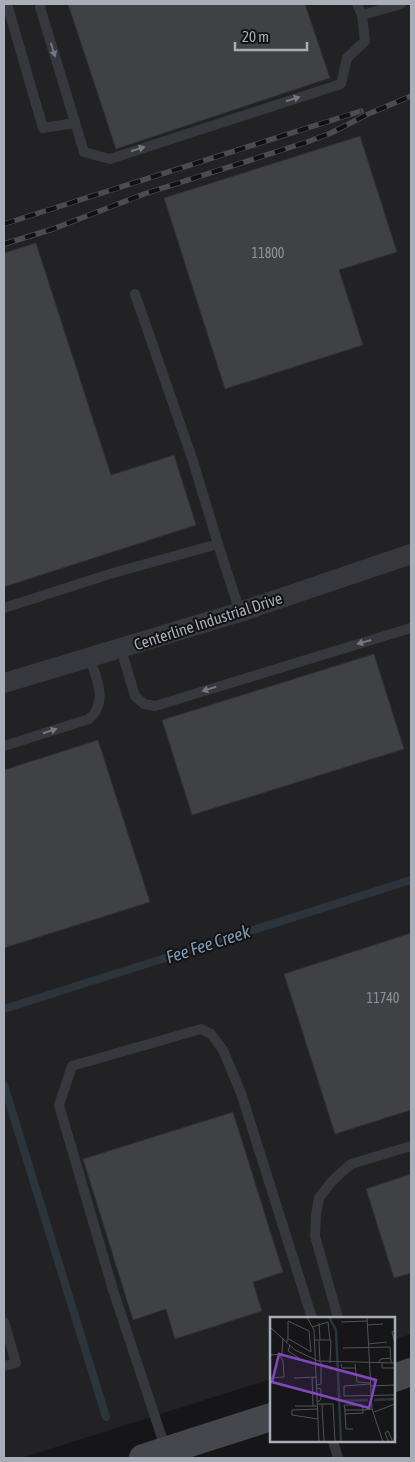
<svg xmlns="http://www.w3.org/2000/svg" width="415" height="1462" viewBox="0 0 415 1462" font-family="'Asap Condensed',sans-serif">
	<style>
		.built { fill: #222225 }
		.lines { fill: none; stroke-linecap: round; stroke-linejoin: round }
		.stream { stroke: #2c353c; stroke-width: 8 }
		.building { fill: #404145; stroke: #303034 }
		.lane { stroke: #37383d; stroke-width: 10 }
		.street { stroke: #37383d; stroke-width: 20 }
		.secondary { stroke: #45474d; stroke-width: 28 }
		.rail-casing { stroke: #4a4c52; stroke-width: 5.5 }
		.rail { stroke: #111113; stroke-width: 4; stroke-dasharray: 11; stroke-linecap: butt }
		.oneway { fill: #757881 }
		.labels { text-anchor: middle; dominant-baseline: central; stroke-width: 4; stroke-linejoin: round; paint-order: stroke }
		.number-label { font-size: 14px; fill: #8e929b }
		.street-label { font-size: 16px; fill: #a8adb8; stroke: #111113 }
		.water-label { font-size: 18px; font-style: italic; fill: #7f9bb3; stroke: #111113 }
		.inset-river { fill: none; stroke: #2c353c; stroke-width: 2.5 }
		.inset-road { fill: none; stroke: #505258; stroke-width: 1 }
		.view { fill: #8446be; fill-opacity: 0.15; stroke: #8446be; stroke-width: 2.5 }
		.inset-edge { fill: none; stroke: #a8adb8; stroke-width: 2.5 }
	</style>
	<rect width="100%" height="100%" fill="#161618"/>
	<path class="built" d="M4,4H411V1334L394,1340V1318H271V1379L22,1458H4Z"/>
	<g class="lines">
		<path class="stream" d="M4,1009L411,880
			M4,1085L106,1417"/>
	</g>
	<path class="building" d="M68,4H305L330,78L116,149Z
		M360,136L397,252L339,270L363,345L225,389L164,198Z
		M36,243L111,475L174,455L196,525L4,587V253Z
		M374,654L404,749L192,815L162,720Z
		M98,740L150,902L4,948V770Z
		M411,933V1110L335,1134L284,974Z
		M233,1112L283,1272L253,1282L262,1311L175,1339L166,1309L133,1320L83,1159Z
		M411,1174V1273L394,1278L366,1189Z"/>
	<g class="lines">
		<path class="lane" d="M7,4L43,128L75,123
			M41,4L40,7L84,152L110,159L341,84L347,58L365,41L362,15L357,4
			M362,15L401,4
			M135,294L193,461L218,544L240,612
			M4,608L113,573L218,544
			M121,649L135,696L144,704L155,706L411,628
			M4,746L89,719C109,702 96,677 89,656
			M338,1318L315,1236L316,1215L319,1198L332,1181L351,1164L411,1146
			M4,1322L16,1363L4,1366
			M333,1441L338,1458
			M166,1450L113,1290L59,1105L72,1066L201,1029L211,1034L223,1050L241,1093L312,1318"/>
		<path class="street" d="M4,683L240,612L411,554"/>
		<path class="secondary" d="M394,1378L411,1372
			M143,1458L271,1417"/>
		<g class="rail-casing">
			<path id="rail" d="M4,224L361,111
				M4,244L53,229L144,194L307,142L331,133L366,115L411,96"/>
		</g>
		<use href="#rail" class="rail"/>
	</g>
	<defs><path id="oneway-solid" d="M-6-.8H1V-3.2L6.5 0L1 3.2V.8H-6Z" transform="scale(1.25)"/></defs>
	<g class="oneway">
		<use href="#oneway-solid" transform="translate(53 50) rotate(73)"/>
		<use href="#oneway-solid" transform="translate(293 99) rotate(-18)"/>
		<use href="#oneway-solid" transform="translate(138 149) rotate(-18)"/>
		<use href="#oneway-solid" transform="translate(364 642) rotate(164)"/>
		<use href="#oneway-solid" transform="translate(209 689) rotate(163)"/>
		<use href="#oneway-solid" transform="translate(50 731) rotate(-17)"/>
	</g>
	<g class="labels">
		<g class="number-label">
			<text x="268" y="253">11800</text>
			<text x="383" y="998">11740</text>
		</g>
		<g class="street-label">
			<text transform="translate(208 621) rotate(-18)">Centerline Industrial Drive</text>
		</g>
		<g class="water-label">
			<text transform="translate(208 944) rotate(-18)">Fee Fee Creek</text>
		</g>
	</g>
	<g transform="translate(270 1317)">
		<rect width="125" height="125" fill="#161618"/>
		<path class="inset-river" d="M59,0L66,13L71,125M104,83L125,82M69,84L98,83"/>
		<path class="inset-road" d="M37,0L44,13L49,125M97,0L102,92L113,125M71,5L97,4M49,6L50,23M97,8L113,7M0,10L25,33L48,44L125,46M42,10L58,5L60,23M125,13L122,15L125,27M45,23H61L60,46M49,24L50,45M16,25L19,22L41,35L39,14L18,4V23M98,27L117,25M20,28L18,34L32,43M73,31L120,30L121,46M0,38L12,37L13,21M108,46L111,42L121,41M112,46V51H125M71,47L72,51H85M85,47L87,65L100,66M42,60L43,89H47M0,61L14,60L13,44L9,37M24,61L47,60M100,67L74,69V79L125,78M47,68L51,67V45M100,69L125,68M47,71L51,72V82L48,85M48,87H63L65,125M52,87L54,125M25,89H43M48,92L22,93V98L48,102M75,93V97L93,96V93L92,88H74L75,93H93L102,92M104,95L125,87M75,97L76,112H83M119,125L115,116L118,114L123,125"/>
		<path class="view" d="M9,37L106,63L99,91L2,65Z"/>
		<rect width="125" height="125" class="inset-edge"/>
	</g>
	<rect width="415" height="1462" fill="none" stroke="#a8adb8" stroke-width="10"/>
	<path d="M235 42v8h72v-8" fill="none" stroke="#a8adb8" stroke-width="2.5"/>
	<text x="242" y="42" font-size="15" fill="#a8adb8" stroke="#111113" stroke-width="4" paint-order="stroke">20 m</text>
</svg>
